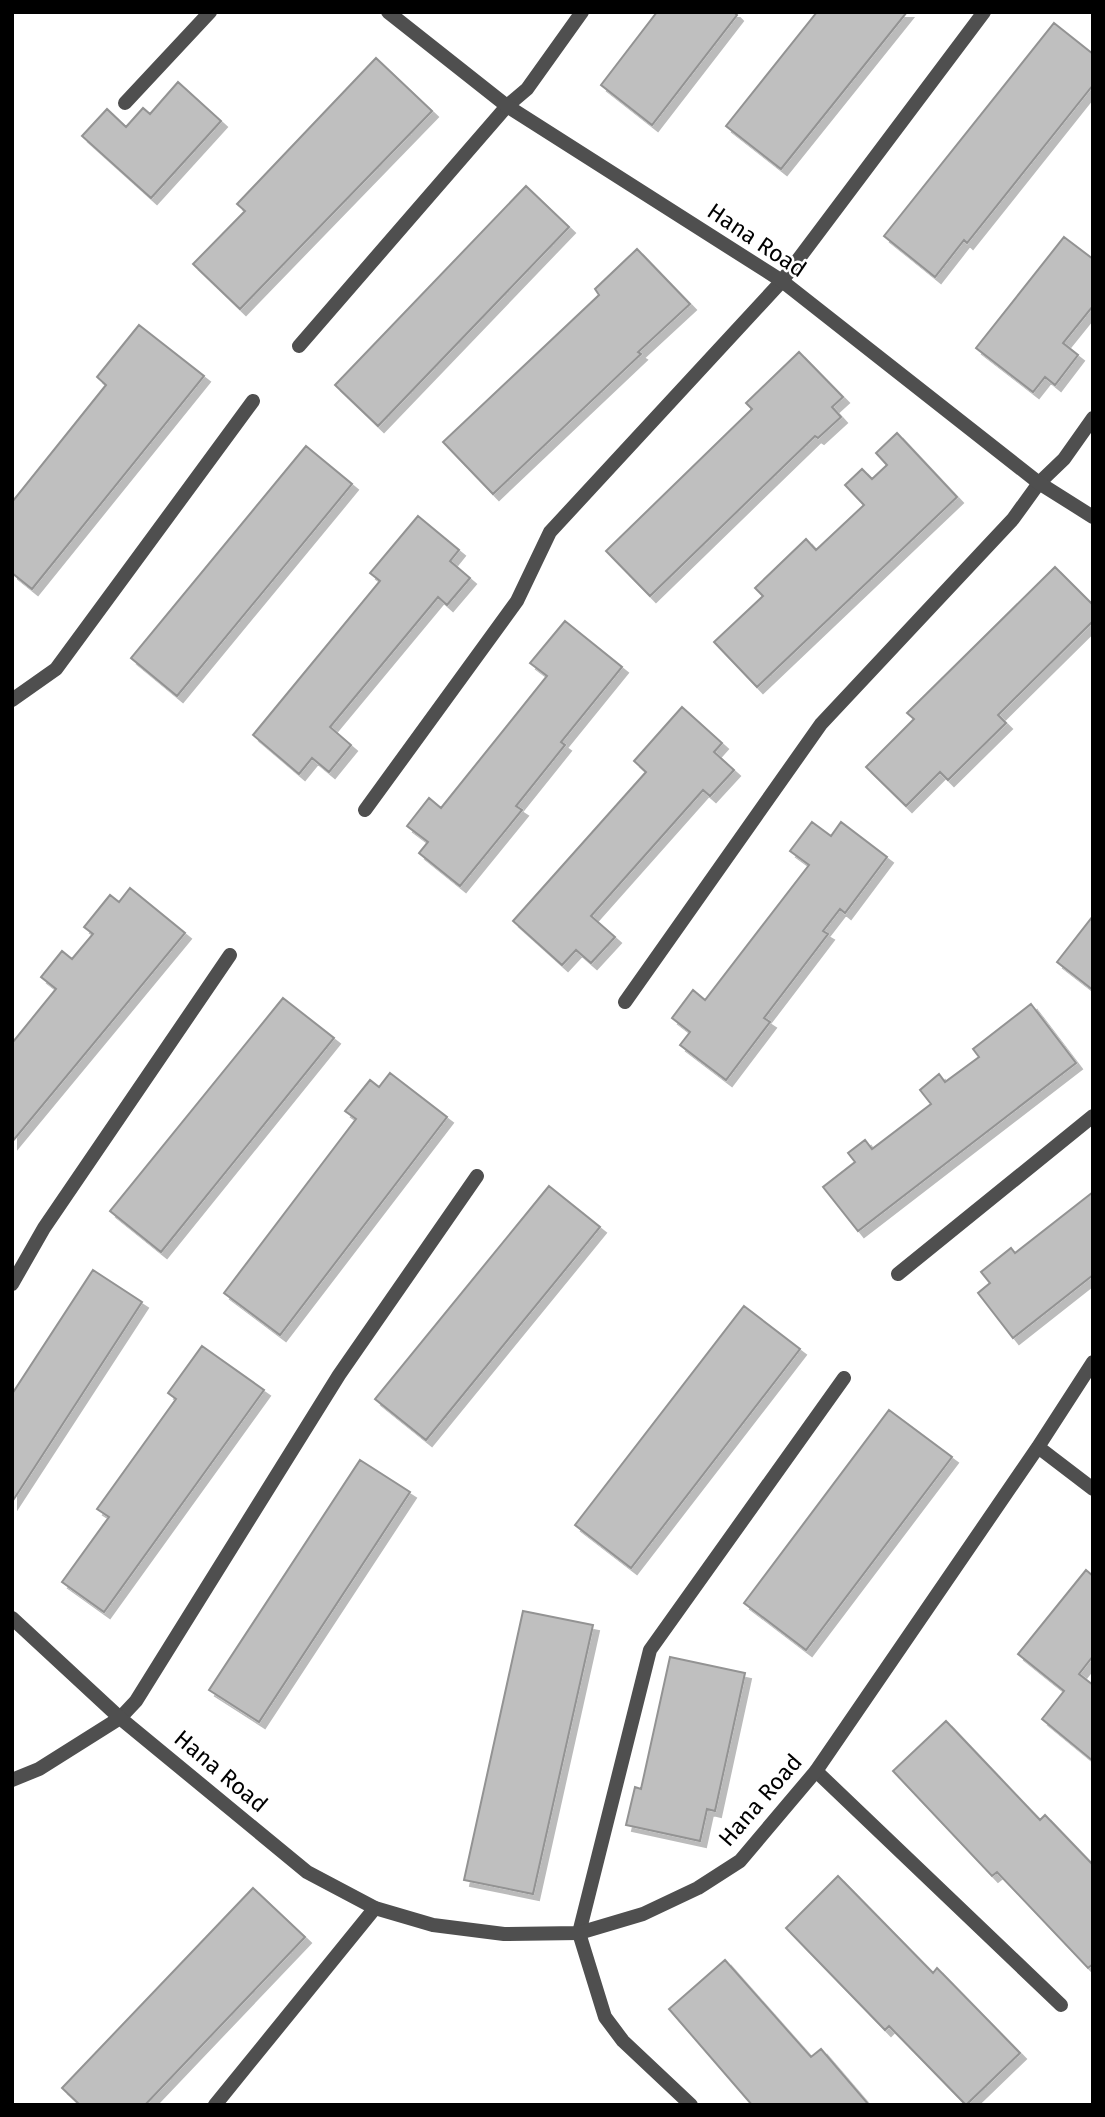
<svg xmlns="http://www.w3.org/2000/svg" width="1105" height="2117" viewBox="0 0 1105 2117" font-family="'Fira Sans',sans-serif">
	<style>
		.building { fill: #bfbfbf; stroke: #939393; stroke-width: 2; filter: url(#shadow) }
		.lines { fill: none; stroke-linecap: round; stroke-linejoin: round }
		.service { stroke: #4f4f4f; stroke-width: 14 }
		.minor { stroke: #4f4f4f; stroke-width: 14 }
		.labels { text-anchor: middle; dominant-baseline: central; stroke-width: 5; stroke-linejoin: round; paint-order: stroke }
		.street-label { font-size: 23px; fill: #000; stroke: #fff }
	</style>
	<defs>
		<filter id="shadow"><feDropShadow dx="6" dy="6" stdDeviation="0" flood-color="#0004"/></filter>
	</defs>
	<rect width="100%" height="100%" fill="#fff"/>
	<path class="building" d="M657,12H734L737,15L652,125L601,85Z
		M817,12H907L781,169L726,126Z
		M1054,23L1093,54V85L967,243L964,240L935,277L884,236Z
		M376,58L432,111L240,309L193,264L245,211L237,204Z
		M178,82L221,121L151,198L82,136L107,109L126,127L143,108L150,114Z
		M526,186L569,227L378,426L335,385Z
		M1064,237L1093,259V306L1063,343L1078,355L1055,385L1045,377L1033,392L976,348Z
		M637,249L690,304L638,352L641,354L493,494L443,442L599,295L595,289Z
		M139,325L204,376L32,589L12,573V502L106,385L97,377Z
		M799,352L843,397L832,407L841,417L818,438L815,436L650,596L606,551L752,409L746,403Z
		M897,433L957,497L757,687L714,642L763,596L755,588L806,539L816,550L864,505L845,485L862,469L872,479L887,465L876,453Z
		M306,446L352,484L177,696L131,658Z
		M418,516L459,550L450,561L470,578L447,605L438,597L330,727L351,745L329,772L312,758L299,774L253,735L380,581L370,573Z
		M1055,567L1093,605V621L998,715L1006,723L948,780L940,772L906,806L866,767L914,719L907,713Z
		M565,621L622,667L561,742L565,745L516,806L522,810L460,886L419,853L428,842L407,826L429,798L441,808L547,676L530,663Z
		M682,707L722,743L714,752L734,770L710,796L703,790L591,916L615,937L591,963L576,950L562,965L513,921L646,772L634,761Z
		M812,822L831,836L841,822L887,857L845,913L840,909L823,931L828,934L764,1018L770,1022L726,1080L680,1045L690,1032L672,1018L693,990L705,1000L809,865L790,851Z
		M130,888L185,933L12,1142V1043L56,989L41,977L62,951L72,959L93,934L84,927L110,895L119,902Z
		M1093,916V990L1057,962Z
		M283,998L334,1038L161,1252L110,1211Z
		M1031,1004L1076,1063L858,1231L823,1187L855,1162L848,1153L865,1140L872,1149L931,1104L920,1090L939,1074L945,1082L979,1057L973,1049Z
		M390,1073L447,1117L280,1335L224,1293L356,1119L345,1111L370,1080L379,1087Z
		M549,1186L600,1227L426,1440L375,1399Z
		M1093,1192V1275L1013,1338L978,1293L990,1283L981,1272L1011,1248L1015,1253Z
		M93,1270L142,1302L12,1502V1394Z
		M744,1306L800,1349L631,1568L575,1525Z
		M202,1346L264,1390L104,1612L62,1582L109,1517L97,1509L176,1399L168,1393Z
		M889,1410L952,1457L806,1650L744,1603Z
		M360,1460L410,1492L259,1722L209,1690Z
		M1086,1570L1093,1576V1656L1079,1674L1093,1685V1761L1042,1719L1064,1691L1018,1654Z
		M523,1611L593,1625L533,1894L464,1880Z
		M670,1657L745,1673L715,1811L707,1809L700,1841L626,1825L635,1787L641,1789Z
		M946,1721L1040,1820L1045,1815L1093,1865V1964L1088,1968L997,1872L992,1876L893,1771Z
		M838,1876L933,1973L937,1968L1020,2053L966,2105L889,2026L885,2030L786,1928Z
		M253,1888L305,1937L145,2105H80L62,2088Z
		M725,1960L811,2057L821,2049L869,2105H752L669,2009Z"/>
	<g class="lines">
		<path class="service" d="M125,103L210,12
			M299,346L507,106L527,89L582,12
			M12,700L56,669L253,401
			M365,810L517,601L550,532L782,281L984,12
			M625,1002L821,724L1013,519L1039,483L1064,459L1093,418
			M898,1274L1093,1116
			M12,1284L44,1228L230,955
			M120,1718L136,1701L339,1375L477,1176
			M816,1771L1061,2005
			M215,2105L375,1908
			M691,2105L623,2041L605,2017L579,1933L650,1650L844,1378"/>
		<path class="minor" d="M388,12L507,106L782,281L1039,483L1093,517
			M1038,1447L1093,1489
			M12,1618L120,1718L307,1872L375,1908L433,1925L504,1934L579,1933L643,1914L698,1888L740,1861L816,1771L1038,1447L1093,1362
			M12,1780L39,1769L120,1718"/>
	</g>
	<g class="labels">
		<g class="street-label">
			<text transform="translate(757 240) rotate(34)">Hana Road</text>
			<text transform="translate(221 1771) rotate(40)">Hana Road</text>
			<text transform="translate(760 1800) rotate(-49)">Hana Road</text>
		</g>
	</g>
	<rect width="1105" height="2117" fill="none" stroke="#000000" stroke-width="28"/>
</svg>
